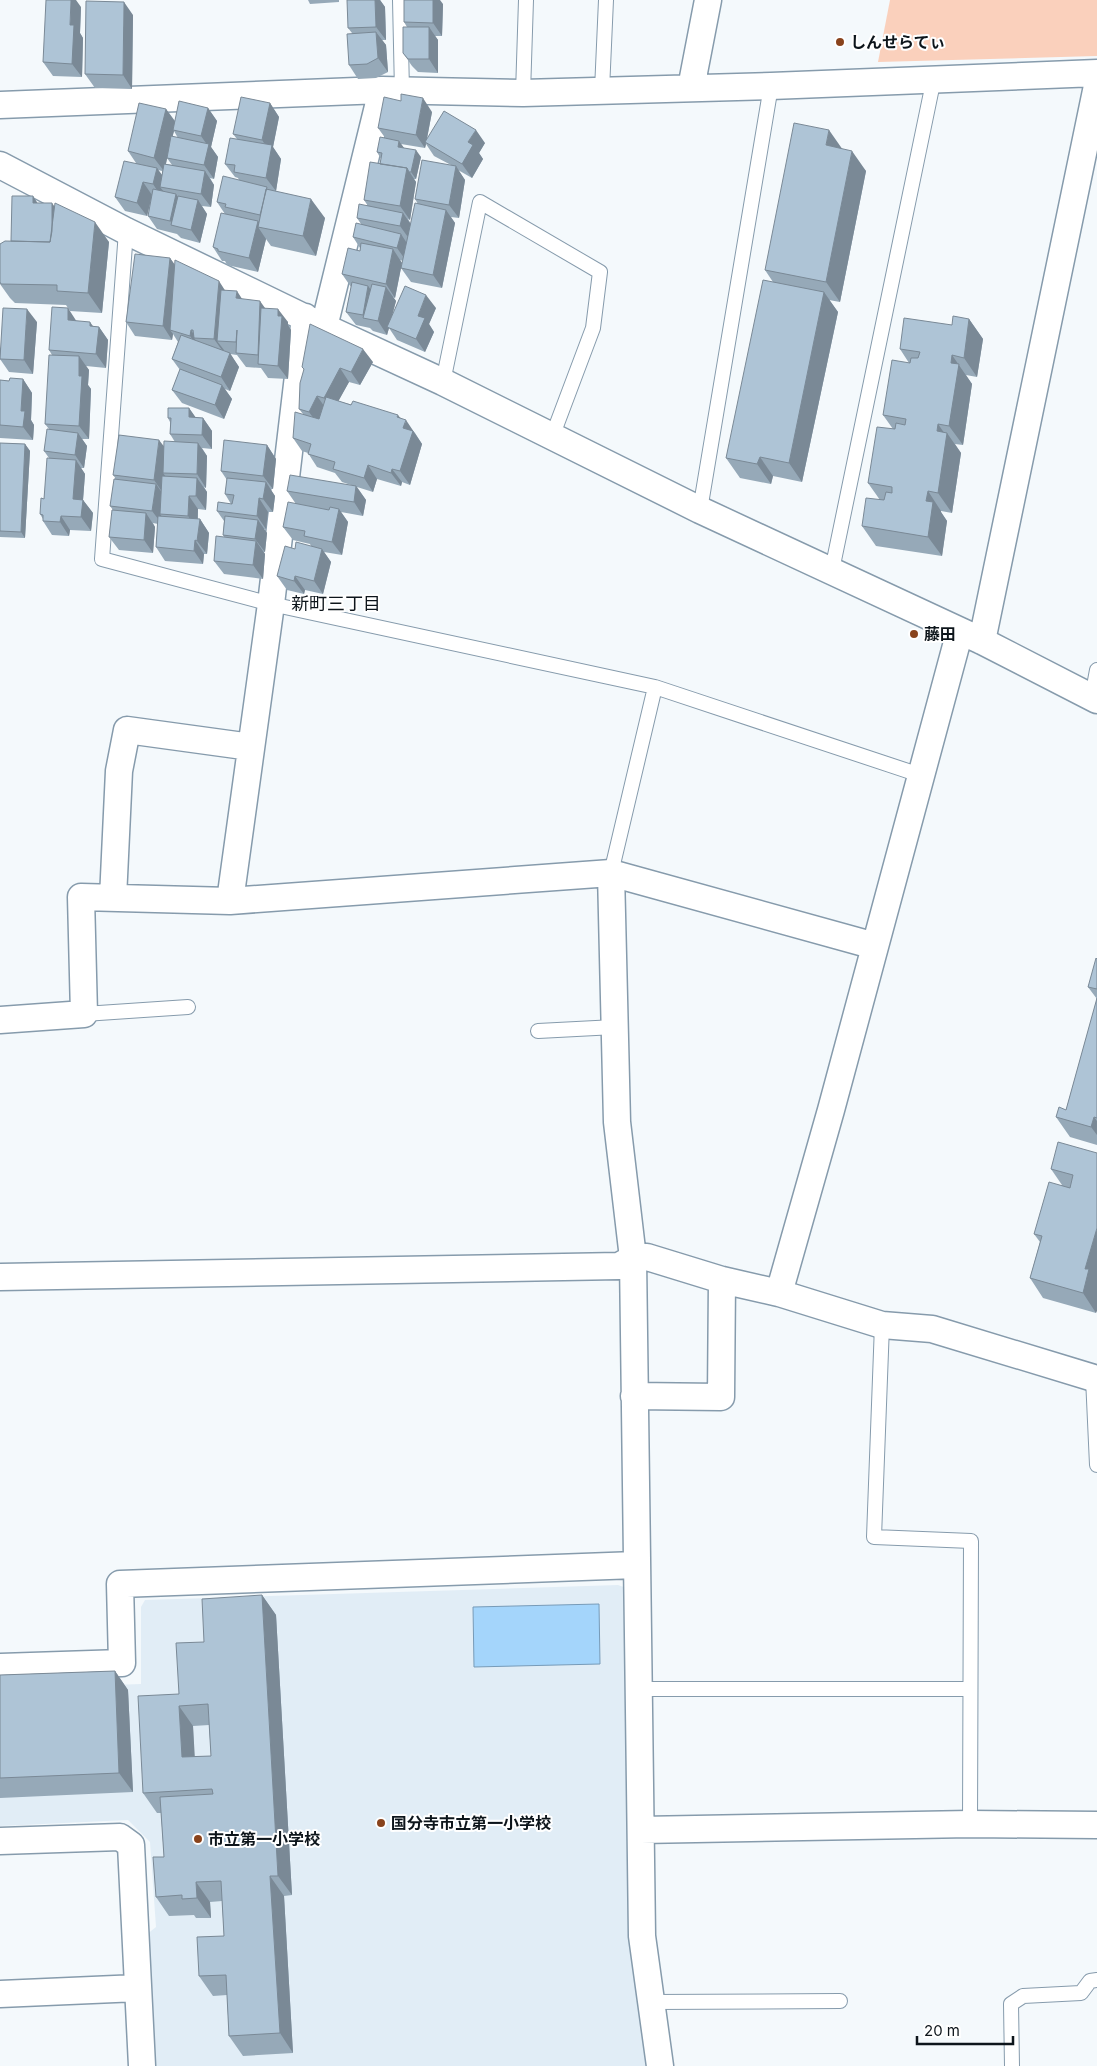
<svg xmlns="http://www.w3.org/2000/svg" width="1097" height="2066" viewBox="0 0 1097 2066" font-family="Inter,'Noto Sans JP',sans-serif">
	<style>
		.built { fill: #e1edf6 }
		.green { fill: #fad0bc }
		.water { fill: #a4d5fb; stroke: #779bb8 }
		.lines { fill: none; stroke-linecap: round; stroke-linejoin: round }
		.service-casing { stroke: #869bac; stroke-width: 16 }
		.minor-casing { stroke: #869bac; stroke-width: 29 }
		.service { stroke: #fff; stroke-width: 14 }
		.minor { stroke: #fff; stroke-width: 26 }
		.wall { fill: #96a9b8; fill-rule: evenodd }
		.shaded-wall { fill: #7a8996 }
		.building { fill: #aec4d6; stroke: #7a8996; fill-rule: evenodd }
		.poi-dot { fill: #89431c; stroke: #fff; stroke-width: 2 }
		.labels { text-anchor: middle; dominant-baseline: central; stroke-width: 4; stroke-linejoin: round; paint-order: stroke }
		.poi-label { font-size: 16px; font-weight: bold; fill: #0d151b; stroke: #fff; text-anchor: start }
		.neighbourhood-label { font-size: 18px; fill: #0d151b; stroke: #fff }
	</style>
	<rect width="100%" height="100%" fill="#f4f9fc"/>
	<path class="built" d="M618,1585L629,1589L649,2066H154L146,1935L156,1927L150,1842L128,1820L0,1826V1689L141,1684V1607L145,1600Z"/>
	<path class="green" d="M890,0H1097V56L878,62Z"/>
	<path class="water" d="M599,1604L600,1664L474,1667L473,1607Z"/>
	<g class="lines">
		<g class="service-casing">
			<path id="service" d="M400,0L402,91
				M602,90L606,0
				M523,93L526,0
				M126,231L102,559L271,604L655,687L920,775
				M443,382L480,202L600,272L593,328L552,437
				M700,510L771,86
				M832,570L934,78
				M1092,697L1097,670
				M611,873L655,687
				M84,1014L188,1007
				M538,1031L615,1027
				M882,1325L874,1537L971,1541L970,1824
				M1093,1378L1097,1465
				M639,1689H970
				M652,2002L840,2001
				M1012,2066L1011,2004L1023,1996L1081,1993L1090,1981L1097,1980"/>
		</g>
		<g class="minor-casing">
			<path id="minor" d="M691,88L708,0
				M0,105L382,90L523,93L771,86L1097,73
				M0,165L126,231L324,327L443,382L700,510L982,641L1097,700
				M324,327L382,90
				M982,641L1097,86
				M611,873L617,1122L633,1258L642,1936L660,2066
				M113,898L119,771L127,730L251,747
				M230,901L271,604L305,317
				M0,1020L84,1014L81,897L230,901L611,873L875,946
				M0,1277L619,1266L633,1258L647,1257L722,1280L779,1293L882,1325L932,1329L1097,1379
				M779,1293L831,1110L960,631
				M634,1396L721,1397L722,1280
				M0,1667L122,1663L120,1584L636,1565
				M641,1830L970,1824L1097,1825
				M0,1841L120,1837L131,1845L142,2066
				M0,1994L138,1988"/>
		</g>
		<use href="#service" class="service"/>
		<use href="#minor" class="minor"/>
	</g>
	<path class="wall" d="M308,0H339V2L310,4Z
		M375,0H380L385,7L386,40H382L386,45L388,72L376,78L358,79L349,65L352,33L348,28Z
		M443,4L442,36H435L438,40V73L418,72L412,66L403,53L407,27L404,22Z
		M81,7L80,33L83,38L82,77L53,76L43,62Z
		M133,15L132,89L95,88L85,74Z
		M270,103L279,117L273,147L281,159L276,191L325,218L316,256L271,246L266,239L258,272L227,265L225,261H222L213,247L225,214L217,202L239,180L238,178L235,177L225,164L237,139L233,134Z
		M208,108L217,121L211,147L218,157L214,179L210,178L214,185L211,207L202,206L207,214L200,243L181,238L177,234L157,229L148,216L152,197L147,216L125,211L115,197L136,163L128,151L166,109L175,121ZM174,131L178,138L172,137ZM167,158L172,165L166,164ZM158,170L162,171V175Z
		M432,112L427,139L485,143L479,153L483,159L472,178L458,170L465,180L459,218L451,217L455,223L442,288L411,282L401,268L403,261L400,260L402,263L395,298L393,297L396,301L392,316L436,308L429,324L434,332L425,352L397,340L389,328L387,335L373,331L370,328L356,325L346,312L351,287L342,274L360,251V248L353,237L361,224L357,218L368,206L364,200L380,164L381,159L377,152L386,139L378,128ZM401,144L425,148L426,144L434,156L451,165L415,199L418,204L411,224L408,219L410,220L416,182L414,179H416L421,157L404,148Z
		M842,149L866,171L840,302L829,300L838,312L802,482L773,476L771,484L740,478L726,458L773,282L765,270Z
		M33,196L37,203L55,207L109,242L102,313L70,311L66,305L15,303L10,298L0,284V244L11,241Z
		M170,258L175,265L242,299L265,308L288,322V325L291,330L288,379L268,378L261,368L246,367L237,355L230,354L239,367L230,391L225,389L232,399L224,419L182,403L172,390L180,370L172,359L178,342L173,334L172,340L135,336L126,322Z
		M969,319L983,339L977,377L966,375L972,384L963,445L955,444L961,453L952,513L941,511V512L947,521L942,556L876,546L862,526L880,500L868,483L893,429L883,415L909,363L900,349L952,325Z
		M37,322L33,374L9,372L0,359V348Z
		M93,326L99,327L108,340L106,368L86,366L89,370L88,385L91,389L89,439H82L87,446L84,468H81L85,474L83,500L93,513L91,531L70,530L69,536L52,535L43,521V519L40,514L44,499L49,458L44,451L49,429L45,424L52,355L49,350Z
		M373,362L360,385L349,382L338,401L401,418L415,433L422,444L410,485L402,482L401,486L377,479L373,492L357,487L366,500L363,516L341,512L348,522L342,555L324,552L331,562L323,594L305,590L304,594L287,590L277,576L295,549L311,546L310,544L293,540L283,527L296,504L287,491L354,486L342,482L335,473L317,467L308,453L302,451L293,438L303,414L299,409L304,370L302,367Z
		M23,379L32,393L31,420L34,425L33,440L0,438V380L9,381Z
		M189,408L195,417L203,418L212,431V449L202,448L207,456L206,488L204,487L207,492L206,510L198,509V519H200L209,533L207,554H204L203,564L165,561L156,547L158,524L153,523L155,527L153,553L119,550L109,537L113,510L110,506L116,479L113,475L163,446L175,442L170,434V422L168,418Z
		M0,443L25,444L30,451L25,538L0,537Z
		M267,445L276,459L273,489H270L275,496L273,512H268L266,529H264L267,533L265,552H264L265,554L263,579L224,574L214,561L224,537L223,535L224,521L217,511L231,504L225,494L227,480L221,471Z
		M1097,959V1145L1070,1137L1056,1117L1066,1110L1097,999L1088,987Z
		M1097,1153L1096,1313L1043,1298L1030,1278L1040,1242L1034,1234L1062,1185L1051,1169Z
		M262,1595L276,1615L292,1895L284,1896L293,2053L243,2056L229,2036L227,1995L213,1996L199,1976L224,1936L222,1901L210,1902L211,1918H196L194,1915L169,1916L156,1897L164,1857L161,1813H157L143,1793L179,1694L204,1642ZM209,1725L211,1756L194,1757L193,1726Z
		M115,1671L128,1690L133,1792L0,1798V1675Z"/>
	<path class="shaded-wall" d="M71,0H76L81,7L80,33L83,38L82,77L72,64L70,25Z
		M375,0H380L385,7L386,40L376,27Z
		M433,0H440L443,4L442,36L433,23Z
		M124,2L133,15L132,89L123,75Z
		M429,27L438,40V73L429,59Z
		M376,32L386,45L388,72L378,58Z
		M423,98L432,112L426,143L425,142L426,144L425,148L416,135Z
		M270,103L279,117L273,147L281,159L276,191L266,178L270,152L262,140Z
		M208,108L217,121L211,147L218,157L214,179L204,165L208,146L201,136Z
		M166,109L176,123L173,130L174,131L164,171L154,158Z
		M476,130L485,143L479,153L483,159L472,178L462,164L468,142Z
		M829,130L843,150L826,145Z
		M399,141L404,148L398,147Z
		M416,150L421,157L416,179L411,172Z
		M852,151L866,171L840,302L826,282Z
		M456,166L465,180L459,218L449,205Z
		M157,168L167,182L160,187L164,192L162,198L153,184Z
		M407,168L416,182L410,220L400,206Z
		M205,171L214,185L211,207L201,194Z
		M143,182L152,195L147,216L137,203Z
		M176,194L185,208L174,225L170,221Z
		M33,196L42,210L33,203Z
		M311,199L325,218L316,256L303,236Z
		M198,200L207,214L200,243L191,230Z
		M52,203L62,217L51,244Z
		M446,210L455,223L442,288L433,275Z
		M403,213L412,226L410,240L400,226Z
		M258,221L262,228L258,227L266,239L258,272L249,258Z
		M95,222L109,242L102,313L88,293Z
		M401,234L410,248L407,262L397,248Z
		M393,249L402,263L395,298L386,284Z
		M170,258L179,271L170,330L173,334L172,340L163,326Z
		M219,281L228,295L217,341L224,350V353L214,339Z
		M368,286L378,299L365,318L363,315Z
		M386,287L396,301L389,327H387L389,328L387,335L378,321Z
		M237,291L246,305L236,298Z
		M824,292L838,312L802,482L789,463Z
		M426,295L436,308L429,324L434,332L425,352L416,339L418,316Z
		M260,301L270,315L265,365L258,355Z
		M68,308L77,322L68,320Z
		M27,309L37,322L33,374L24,360Z
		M278,309L288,322V325L291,330L288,379L278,366Z
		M969,319L983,339L977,377L964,358Z
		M90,322L98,333L99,327L108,340L106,368L96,354L90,326Z
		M191,330L196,338H194L200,347V350L190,336Z
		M363,349L373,362L360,385L351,372Z
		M230,353L239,367L230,391L221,377Z
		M952,355L972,384L963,445L949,426L951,363Z
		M79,356L89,370L88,385L91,389L89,439L79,426Z
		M340,368L349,382L333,411L324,398Z
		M23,379L32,393L31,420L34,425L33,440L23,427L21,411Z
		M222,385L232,399L224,419L215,405Z
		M317,396L327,410L319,426L309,412Z
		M189,408L199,422L189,417Z
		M398,415L405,424L406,420L422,444L410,485L400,471L403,428L397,417Z
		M203,418L212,431V449L202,435Z
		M938,424L947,437V433L961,453L952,513L938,493L937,431Z
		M78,433L87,446L84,468L75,455Z
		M159,440L169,453L163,473L166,477L163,493L154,480Z
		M198,443L207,456L206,488L197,474Z
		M25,444L30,451L25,538L21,532Z
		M267,445L276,459L273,489L263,476Z
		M760,457L773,476L771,484L757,464Z
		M76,460L85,474L83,500L93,513L91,531L81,517L73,499Z
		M368,465L377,479L373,492L364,478Z
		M392,469L402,482L401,486L391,473Z
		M197,478L207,492L206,510L196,496Z
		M266,482L275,496L273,512L263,499Z
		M156,484L165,497L160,514L163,518L162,524L152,511Z
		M356,486L366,500L363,516L354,502Z
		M928,491L941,511V512L947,521L942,556L928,537L926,501Z
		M189,496L198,509L197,530L188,516Z
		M259,498L268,512L266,529L257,516Z
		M339,509L348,522L342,555L332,542Z
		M146,513L155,527L153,553L144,540Z
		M61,516L70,530L69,536L60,522Z
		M200,519L209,533L207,554L197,541Z
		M258,520L267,533L265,552L255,539Z
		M195,540L204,554L203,564L194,551Z
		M256,541L265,554L263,579L253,565Z
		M322,549L331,562L323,594L314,581Z
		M295,576L305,590L304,594L294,581Z
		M1094,1117L1097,1121V1135L1091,1127Z
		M1097,1228V1311L1096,1313L1083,1293L1085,1269Z
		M262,1595L276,1615L292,1895L278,1876Z
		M115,1671L128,1690L133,1792L119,1773Z
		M179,1706L193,1726L196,1777L182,1757Z
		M270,1876L284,1896L293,2053L280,2033Z
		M196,1882L210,1902L211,1918L197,1898Z"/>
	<path class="building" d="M46,0H71L70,25H74L72,64L43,62Z
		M347,0H375L376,27L348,28Z
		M404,0H433V23L404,22Z
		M86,1L124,2L123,75L85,74Z
		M403,27H429V59H408L403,53Z
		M376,32L378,58L367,64L349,65L347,34Z
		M401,94L423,98L416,135L378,128L384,97L401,101Z
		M241,97L270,103L262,140L233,134Z
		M179,101L208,108L201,136L173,130Z
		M139,103L166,109L154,158L128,151Z
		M444,111L476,130L468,142L473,145L462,164L425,142Z
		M794,123L829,130L826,145L852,151L826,282L765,270Z
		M171,136L209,144L204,165L167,158Z
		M380,137L399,141L398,147L416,150L411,172H409L407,168L380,164L382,153L377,152Z
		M230,138L272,145L266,178L234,172L235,165L225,164Z
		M422,160L456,166L449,205L415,199Z
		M124,161L157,168L153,184L143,182L137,203L115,197Z
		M370,162L407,168L400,206L364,200Z
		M164,164L205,171L201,194L160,187Z
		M223,176L267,187L260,215L225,207L226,204L217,202Z
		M153,189L176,194L170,221L148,216Z
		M266,189L311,199L303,236L258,227Z
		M12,196H33V203H52V231L50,242L11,241Z
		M178,196L198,200L191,230L171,225Z
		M55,203L95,222L88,293L57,291V285L1,284L0,282V244L5,241L50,242Z
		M415,203L446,210L433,275L401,268Z
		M359,204L403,213L400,226L357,218Z
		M221,213L258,221L249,258L218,251V249L213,247Z
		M356,223L401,234L397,248L353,237Z
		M361,243L393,249L386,284L342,274L348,248L360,251Z
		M135,254L170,258L163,326L126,322Z
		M175,260L219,281L214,339L194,338L193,330H191L190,336L170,330Z
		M763,280L824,292L789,463L760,457L757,464L726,458Z
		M352,282L368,286L363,315L346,312Z
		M372,284L386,287L378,321L363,318Z
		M405,286L426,295L418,316L425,318L416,339L387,327Z
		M221,290L237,291L236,298L260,301L258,355L236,353L237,330L236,342L217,341Z
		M52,307L68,308V320L90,322V326L99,327L96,354L49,350Z
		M3,308L27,309L24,360L0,359Z
		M261,308L278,309V316H282L278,366L258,364Z
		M953,316L969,319L964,358L952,355L951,363L959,364L949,426L938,424L937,431L947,433L938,493L928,491L926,501L933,502L928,537L862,526L866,498L884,500L886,492L892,493V487L868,483L877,427L895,429L896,423L905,425L906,419L883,415L892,360L910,363L911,358H918L920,352L900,349L904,318L952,325Z
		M310,324L363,349L351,372L340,368L324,398L317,396L309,412L299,409L300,383L304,369L302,367Z
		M181,335L230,353L221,377L172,359Z
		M49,355L79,356V376H82L79,426L45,424Z
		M180,369L222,385L215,405L172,390Z
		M10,378L23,379L21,411H25L23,427L0,425V380L9,381Z
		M326,397L351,405L353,401L398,415L397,417L406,420L403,428L413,431L400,471L392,469L391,473L368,465L364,478L333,469L335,462L308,454L311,444L293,438L295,412L319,419Z
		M168,408H189V417L203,418L202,435L170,434L171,418H168Z
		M47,429L78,433L75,455L44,451Z
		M119,435L159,440L154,480L113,475Z
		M224,440L267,445L263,476L221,471Z
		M164,441L198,443L197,474L163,473Z
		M0,443L25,444L21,532L0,531Z
		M47,458L76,460L73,499L83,500L81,517L61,516L60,522L43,521V515L40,514L41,498L44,499Z
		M290,475L356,486L354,502L287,491Z
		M162,476L197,478L196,496H189L188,516L160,514Z
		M227,478L266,482L263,499L259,498L257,516L217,511L218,502L232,504L234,495L225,494Z
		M114,479L156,484L152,511L110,506Z
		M288,502L329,510L330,507L339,509L332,542L304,536L305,531L283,527Z
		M112,510L146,513L144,540L109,537Z
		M158,516L200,519L197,541L195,540L194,551L156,547Z
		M225,516L258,520L255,539L223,535Z
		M216,536L256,541L253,565L214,561Z
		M296,542L322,549L314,581L295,576L294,581L277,576L285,546L295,549Z
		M1096,958L1097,959V989L1088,987Z
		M1097,998V1118L1094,1117L1091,1127L1056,1117L1059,1107L1066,1110Z
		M1058,1142L1097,1153V1228L1085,1269H1089L1083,1293L1030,1278L1042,1236L1034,1234L1049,1182L1070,1188L1073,1175L1051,1169Z
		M262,1595L278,1876H270L280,2033L229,2036L226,1975L199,1976L197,1937L224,1936L221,1881L196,1882L197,1898L182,1899V1895L156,1897L153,1857H164L160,1797L213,1794L212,1789L143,1793L138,1696L179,1694L176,1643L204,1642L202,1599ZM208,1704L211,1756L182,1757L179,1706Z
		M115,1671L119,1773L0,1778V1675Z"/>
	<g class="poi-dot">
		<circle cx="840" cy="42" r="5"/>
		<circle cx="914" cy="634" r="5"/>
		<circle cx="381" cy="1823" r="5"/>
		<circle cx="198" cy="1839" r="5"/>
	</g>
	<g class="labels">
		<g class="poi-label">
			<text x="850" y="42">しんせらてぃ</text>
			<text x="924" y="634">藤田</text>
			<text x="391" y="1823">国分寺市立第一小学校</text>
			<text x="208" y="1839">市立第一小学校</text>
		</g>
		<g class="neighbourhood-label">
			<text x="336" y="603">新町三丁目</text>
		</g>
	</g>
	<path d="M917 2036v8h96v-8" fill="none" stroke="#0d151b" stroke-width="2.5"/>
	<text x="924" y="2036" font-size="15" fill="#0d151b" stroke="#ffffff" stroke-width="4" paint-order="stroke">20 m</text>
</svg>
